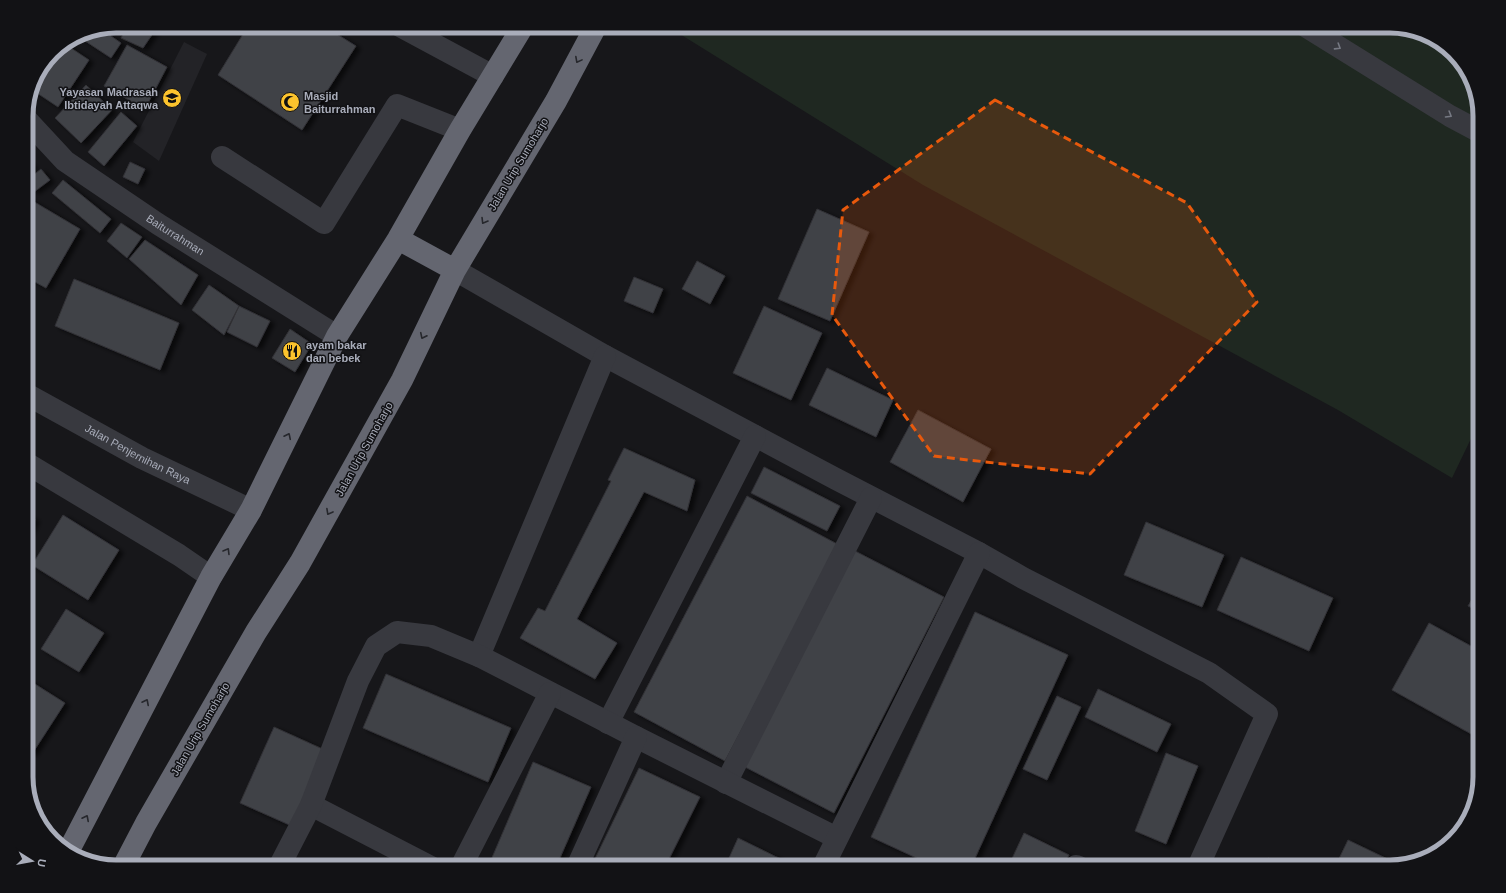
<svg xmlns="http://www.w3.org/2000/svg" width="1506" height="893" viewBox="0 0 1506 893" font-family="Arial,sans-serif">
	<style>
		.built { fill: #232327 }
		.green { fill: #1f2821 }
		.building { fill: #414247; stroke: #313136; filter: url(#shadow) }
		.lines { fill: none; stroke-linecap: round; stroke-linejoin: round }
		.minor { stroke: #38393f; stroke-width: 22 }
		.highway { stroke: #646670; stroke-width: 22 }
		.oneway { stroke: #767983 }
		.oneway2 { stroke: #26272c }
		.marked { fill: #e8590c; fill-opacity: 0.2; stroke: #e8590c; stroke-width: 3; stroke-dasharray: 8 5; stroke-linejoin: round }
		.labels { text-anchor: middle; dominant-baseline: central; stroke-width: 3; stroke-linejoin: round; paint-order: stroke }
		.poi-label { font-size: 11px; font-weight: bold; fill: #a9adba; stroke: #121215; text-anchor: start }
		.street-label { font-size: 11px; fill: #a9adba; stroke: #121215 }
		.rim { fill: none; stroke: #a9adba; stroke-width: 5 }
	</style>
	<defs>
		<filter id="shadow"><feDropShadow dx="4.5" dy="2.5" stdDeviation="2" flood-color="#0009"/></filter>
	</defs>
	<rect width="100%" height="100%" fill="#17171a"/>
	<path class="built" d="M184,42L207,54L159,161L133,142Z"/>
	<path class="green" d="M667,26H1390L1435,38L1468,71L1480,110V420L1452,478L1338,410L923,185Z"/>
	<path class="building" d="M128,26H158L143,48L121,38Z
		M248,26H324L356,46L302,130L218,75Z
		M101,29L121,43L111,58L79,37L82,33Z
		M65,44L89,60L58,107L31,89L33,81L52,52Z
		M127,45L167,67L145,109L104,86Z
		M86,85L112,110L81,143L55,118Z
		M121,112L137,126L104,166L88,152Z
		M26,159L33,167L26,173Z
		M130,162L145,169L138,184L123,177Z
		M41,169L50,180L34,192L26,181Z
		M63,180L111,219L100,233L52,193Z
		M26,197L80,229L46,288L26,277Z
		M817,209L869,232L830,321L778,299Z
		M121,223L142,237L127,258L107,241Z
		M145,240L198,275L181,305L129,259Z
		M697,261L725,276L710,304L682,289Z
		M634,277L663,289L653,313L624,301Z
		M74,279L179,323L160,370L55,326Z
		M209,285L239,306L224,335L192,310Z
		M239,306L270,321L257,347L227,332Z
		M764,306L822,333L791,400L733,373Z
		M290,329L312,344L295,372L272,358Z
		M827,368L893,400L876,437L809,405Z
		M918,410L991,449L963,502L890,462Z
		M624,448L695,480L687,511L644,492L577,619L617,643L595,679L520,638L538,608L545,611L611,481L608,480Z
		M764,467L840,506L827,531L751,493Z
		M747,496L839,545L725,761L634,712Z
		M26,515L35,519L29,532L26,530Z
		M63,515L119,550L88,600L32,565Z
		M1146,522L1224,555L1202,607L1124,575Z
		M855,551L944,597L834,813L745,767Z
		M1241,557L1333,598L1309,651L1217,610Z
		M1480,585V612L1468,606Z
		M66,609L104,633L79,672L41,649Z
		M975,612L1068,655L971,867H936L871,837Z
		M1429,623L1480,651V723L1473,735L1392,690Z
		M386,674L511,728L488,782L363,728Z
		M27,679L65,703L32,754L26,750Z
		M1098,689L1171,724L1157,752L1085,717Z
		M1057,696L1081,707L1047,780L1023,769Z
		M274,727L327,751L294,827L240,803Z
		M1166,753L1198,766L1166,844L1135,831Z
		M533,762L591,787L556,867H488Z
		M639,768L700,797L665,867H591Z
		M1024,833L1069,855L1063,867H1008Z
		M738,838L797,867H725Z
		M1348,840L1400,865L1391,867H1335Z
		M1268,858L1289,867H1264Z"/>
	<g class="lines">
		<g class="minor">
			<path d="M400,26L493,76"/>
			<path d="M1305,26L1450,116L1480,132"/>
			<path id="s1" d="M26,119L65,161L158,224L337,336"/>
			<path d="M222,157L324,223L397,105L460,130"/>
			<path d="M455,270L605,356L836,479L979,553L1023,578L1209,673L1267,714L1198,867"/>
			<path id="s2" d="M26,394L142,458L251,510"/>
			<path d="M26,463L179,555L211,577"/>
			<path d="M479,656L605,356"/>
			<path d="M608,723L755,436"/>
			<path d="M726,783L871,498"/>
			<path d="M311,805L431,867"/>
			<path d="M279,867L311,805L358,681L376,646L397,632L431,636L479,656L636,737L837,838"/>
			<path d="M461,867L550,693"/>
			<path d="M577,867L636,737"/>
			<path d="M823,867L979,553"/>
			<path d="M1076,867V866L1079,867"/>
		</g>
		<path class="highway" d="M398,239L455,270
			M68,852L211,577L251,510L337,336L398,239L460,130L523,26
			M123,867L146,823L256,632L300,563L402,380L455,270L556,101L596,26"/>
	</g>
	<defs><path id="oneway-chevron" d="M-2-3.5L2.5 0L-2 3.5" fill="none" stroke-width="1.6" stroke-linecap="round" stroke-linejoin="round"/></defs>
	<g class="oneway">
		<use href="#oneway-chevron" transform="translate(1338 47) rotate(32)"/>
		<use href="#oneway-chevron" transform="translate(1449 115) rotate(31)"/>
	</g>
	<g class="oneway2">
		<use href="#oneway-chevron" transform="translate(578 60) rotate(118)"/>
		<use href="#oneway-chevron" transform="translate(484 221) rotate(121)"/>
		<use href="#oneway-chevron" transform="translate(423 336) rotate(116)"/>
		<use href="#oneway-chevron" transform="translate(288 436) rotate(-64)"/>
		<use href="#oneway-chevron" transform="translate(329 512) rotate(119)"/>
		<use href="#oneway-chevron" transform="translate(227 551) rotate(-59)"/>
		<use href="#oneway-chevron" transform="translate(146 702) rotate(-63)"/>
		<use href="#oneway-chevron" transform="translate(86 818) rotate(-63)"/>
	</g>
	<path class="marked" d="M995,100L1187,203L1257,302L1090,474L934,456L832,315L843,210Z"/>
	<defs>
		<g id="school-disc" transform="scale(1)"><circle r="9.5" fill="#fcc32d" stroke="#121215"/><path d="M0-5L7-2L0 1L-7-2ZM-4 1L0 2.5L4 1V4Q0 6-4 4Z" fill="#111"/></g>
		<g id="mosque-disc" transform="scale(1)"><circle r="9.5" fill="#fcc32d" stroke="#121215"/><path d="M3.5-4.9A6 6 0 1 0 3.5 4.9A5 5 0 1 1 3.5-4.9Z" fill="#111"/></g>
		<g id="restaurant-disc" transform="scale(1)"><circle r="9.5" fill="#fcc32d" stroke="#121215"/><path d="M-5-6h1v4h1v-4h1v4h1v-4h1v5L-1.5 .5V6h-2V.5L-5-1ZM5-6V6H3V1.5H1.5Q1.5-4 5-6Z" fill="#111"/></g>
	</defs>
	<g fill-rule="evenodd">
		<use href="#school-disc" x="172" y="98"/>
		<use href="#mosque-disc" x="290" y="102"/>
		<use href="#restaurant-disc" x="292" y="351"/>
	</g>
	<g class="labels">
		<g class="poi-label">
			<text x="158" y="92" text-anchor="end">Yayasan Madrasah<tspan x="158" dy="13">Ibtidayah Attaqwa</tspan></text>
			<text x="304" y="96">Masjid<tspan x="304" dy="13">Baiturrahman</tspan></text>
			<text x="306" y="345">ayam bakar<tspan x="306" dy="13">dan bebek</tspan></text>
		</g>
		<g class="street-label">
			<text transform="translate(518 164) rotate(-59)">Jalan Urip Sumoharjo</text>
			<text stroke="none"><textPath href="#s1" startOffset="190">Baiturrahman</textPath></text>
			<text transform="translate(364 449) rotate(-61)">Jalan Urip Sumoharjo</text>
			<text stroke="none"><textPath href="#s2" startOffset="127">Jalan Penjernihan Raya</textPath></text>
			<text transform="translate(200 729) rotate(-60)">Jalan Urip Sumoharjo</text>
		</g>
	</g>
	<path d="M0 0H1506V893H0ZM116 33H1390A83 83 0 0 1 1473 116V777A83 83 0 0 1 1390 860H116A83 83 0 0 1 33 777V116A83 83 0 0 1 116 33Z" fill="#121215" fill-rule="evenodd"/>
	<path class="rim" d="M116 33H1390A83 83 0 0 1 1473 116V777A83 83 0 0 1 1390 860H116A83 83 0 0 1 33 777V116A83 83 0 0 1 116 33Z"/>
	<g transform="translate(32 861) rotate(101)" stroke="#121215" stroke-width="3" paint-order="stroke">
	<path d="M0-3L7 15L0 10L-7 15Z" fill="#a9adba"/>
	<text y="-6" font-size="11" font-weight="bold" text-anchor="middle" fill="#a9adba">U</text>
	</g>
</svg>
